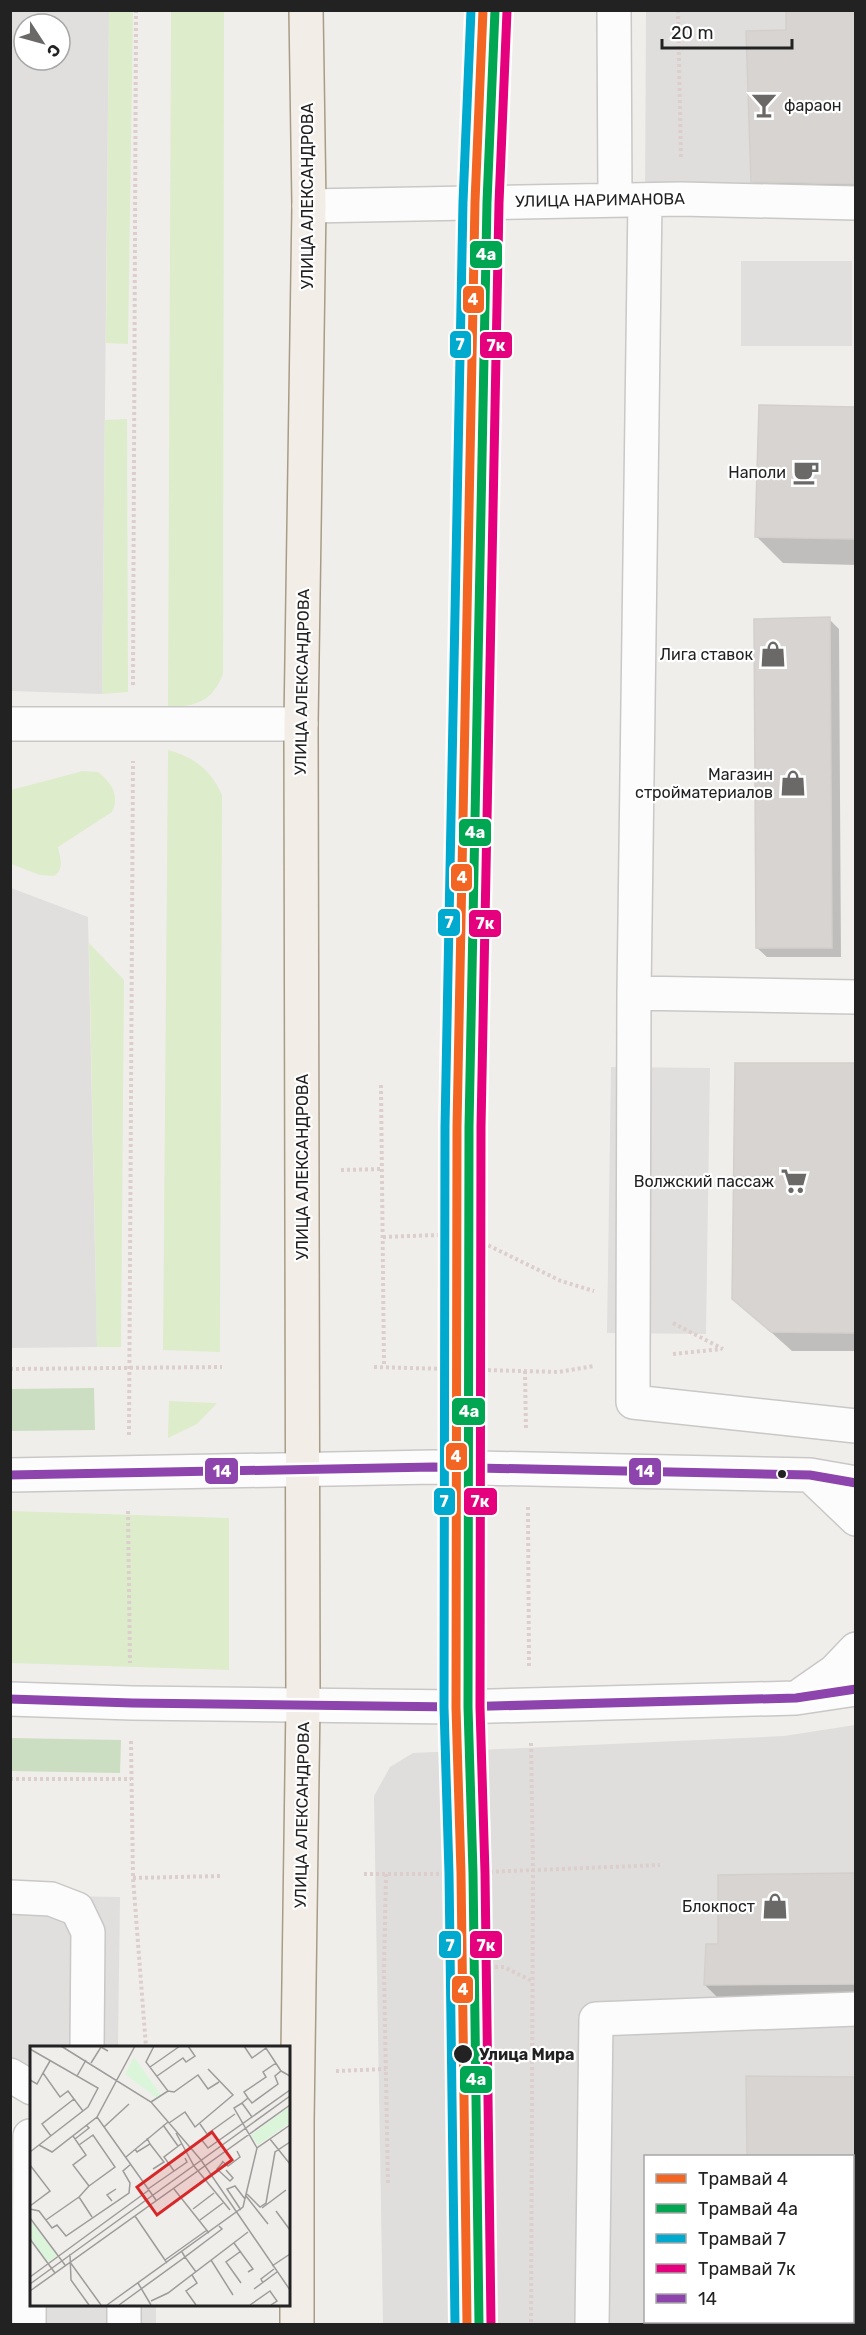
<svg xmlns="http://www.w3.org/2000/svg" width="866" height="2335" viewBox="0 0 866 2335" font-family="Rubik,sans-serif">
	<style>
		.residential { fill: #dfdedc; fill-rule: evenodd }
		.grass { fill: #ddeccb }
		.forest { fill: #cbdec1 }
		.parking { fill: #e0dfde; fill-rule: evenodd }
		.shadow { fill: #0003 }
		.building { fill: #d7d4d2; stroke: #d3d0cc; stroke-width: 1.5 }
		.lines { fill: none; stroke-linecap: round; stroke-linejoin: round }
		.minor-casing { stroke: #c9c8c7; stroke-width: 36 }
		.major-casing { stroke: #a79c86; stroke-width: 36 }
		.path { stroke: #dccecd; stroke-width: 4; stroke-dasharray: 3 3; stroke-linecap: butt }
		.minor { stroke: #fdfcfc; stroke-width: 33 }
		.major { stroke: #f3ede7; stroke-width: 33 }
		.bus-1-casing { stroke: #fff; stroke-width: 14 }
		.bus-1 { stroke: #8e44ad; stroke-width: 9 }
		.tram-1-casing { stroke: #fff; stroke-width: 14 }
		.tram-2-casing { stroke: #fff; stroke-width: 14 }
		.tram-3-casing { stroke: #fff; stroke-width: 14 }
		.tram-4-casing { stroke: #fff; stroke-width: 14 }
		.tram-1 { stroke: #f26522; stroke-width: 9 }
		.tram-2 { stroke: #00a651; stroke-width: 9 }
		.tram-3 { stroke: #00a9ce; stroke-width: 9 }
		.tram-4 { stroke: #e5007d; stroke-width: 9 }
		.bus-dot { fill: #222; stroke: #fff; stroke-width: 2 }
		.labels { text-anchor: middle; dominant-baseline: central; stroke-width: 4.5; stroke-linejoin: round; paint-order: stroke }
		.poi-label { font-size: 16px; fill: #222; stroke: #fff; text-anchor: end }
		.street-label { font-size: 16px; fill: #222; stroke: #fff }
		.stop-label { font-size: 16px; font-weight: bold; fill: #222; stroke: #fff; text-anchor: start }
		.inset-road { fill: none; stroke: #9e9c9b; stroke-width: 1.5 }
		.view { fill: #d62828; fill-opacity: 0.15; stroke: #d62828; stroke-width: 3 }
		.inset-edge { fill: none; stroke: #222; stroke-width: 3 }
		.line-badge { stroke: #fff; stroke-width: 2 }
		.badge-label { font-size: 16px; text-anchor: middle; font-weight: bold; fill: #fff }
	</style>
	<rect width="100%" height="100%" fill="#f0eeeb"/>
	<path class="residential" d="M646,11H855V198L645,200Z
		M855,1725V2324H383L374,1796L390,1767L413,1753L784,1736ZM646,2156H852V2322H646Z"/>
	<path class="grass" d="M109,11H133L128,344L106,343Z
		M171,11H224L223,674C211,703 197,705 168,708Z
		M127,419L128,692L102,694L105,420Z
		M168,750C194,757 211,770 222,795L220,1352L163,1350Z
		M83,771L98,772C112,783 120,796 112,812L58,847C60,858 65,869 54,876L40,875L11,864V790Z
		M89,943L124,980L121,1347H97Z
		M169,1401L217,1403L197,1424L168,1438Z
		M11,1511L229,1518V1670L11,1663Z"/>
	<path class="forest" d="M94,1388L95,1430L11,1431V1389Z
		M11,1738L121,1740L120,1773L11,1771Z"/>
	<path class="parking" d="M11,10L109,11L102,694L11,691ZM24,24H60V60H24Z
		M741,261H852V346H741Z
		M11,888L88,917L97,1347L11,1348Z
		M611,1067L710,1068L706,1334L607,1333Z
		M11,1895L120,1897L118,2047H32L31,2065H11Z
		M10,2158H31L32,2304H156V2324H11Z"/>
	<path class="shadow" d="M787,10H856V220L790,219L753,181L788,31Z
		M760,407L856,409V565L783,563L757,537Z
		M829,619L839,629L841,957H767L757,948Z
		M736,1064L856,1065V1351H792L734,1299Z
		M856,1875V2002L724,2004L705,1985L719,1946L720,1876Z
		M747,2078H856V2324H749V2322H852V2156H748Z"/>
	<path class="building" d="M786,10H855V184L751,182L746,31L786,30Z
		M759,405L855,407V539L755,537Z
		M830,617L832,948H756L754,619Z
		M735,1063H855V1333L771,1332L732,1299Z
		M855,1873V1984L704,1985L706,1944H718V1875Z
		M746,2076L855,2077V2155L747,2157Z"/>
	<g class="lines">
		<g class="minor-casing">
			<path id="minor" d="M614,10L615,200
				M309,206L681,199L856,203
				M10,724H301
				M634,993L645,200
				M856,997L634,993L633,1358V1402L856,1426
				M10,1475L433,1467L810,1475L856,1483
				M810,1475L856,1519
				M802,1694L835,1671L856,1649
				M10,1699L132,1703L456,1707L796,1698L856,1689
				M10,1897L51,1899L77,1909L88,1932L87,2047
				M10,2075L32,2088
				M124,2304V2324
				M29,2324L30,2136
				M592,2324L596,2019L856,2009"/>
		</g>
		<g class="major-casing">
			<path id="major" d="M297,2324V2122L303,1703L301,724L309,206L306,10"/>
		</g>
		<path class="path" d="M678,10L681,160
			M133,685L136,10
			M381,1085L384,1367
			M341,1170L382,1169
			M383,1237L465,1234L561,1281L594,1291
			M673,1323L723,1349
			M673,1354L722,1349
			M374,1367L559,1372L594,1366
			M10,1369L222,1367
			M525,1371L526,1431
			M129,1435L133,761
			M528,1507L529,1668
			M128,1511L130,1663
			M131,1741L133,1878L146,2047
			M531,1743L533,1871L531,2324
			M10,1779H131
			M476,1872V1967H504L532,1981
			M364,1874H435L660,1865
			M386,1874L384,1972L388,2184
			M133,1878L220,1876
			M336,2071L386,2069"/>
		<use href="#minor" class="minor"/>
		<use href="#major" class="major"/>
		<g class="bus-1-casing">
			<path id="bus-1" d="M10,1475L433,1467L810,1475L856,1483
				M10,1699L132,1703L456,1707L796,1698L856,1689"/>
		</g>
		<use href="#bus-1" class="bus-1"/>
		<g class="tram-1-casing">
			<path id="tram-1" d="M467,2324L461,1873L456,1707L457,1127L475,202L483,10"/>
		</g>
		<g class="tram-2-casing">
			<path id="tram-2" d="M479,2324L473,1873L468,1707L469,1127L487,202L495,10"/>
		</g>
		<g class="tram-3-casing">
			<path id="tram-3" d="M455,2324L449,1873L444,1707L445,1127L463,202L471,10"/>
		</g>
		<g class="tram-4-casing">
			<path id="tram-4" d="M491,2324L485,1873L480,1707L481,1127L499,203L507,11"/>
		</g>
		<use href="#tram-1" class="tram-1"/>
		<use href="#tram-2" class="tram-2"/>
		<use href="#tram-3" class="tram-3"/>
		<use href="#tram-4" class="tram-4"/>
	</g>
	<defs>
		<g id="bar-bare" transform="scale(2.07)"><path d="M-6-5H6L.8 .8V4.5H3.5V6h-7V4.5H-.8V.8Z" fill="#6a6968" stroke="#fff" stroke-width="2.5" paint-order="stroke"/></g>
		<g id="cafe-bare" transform="scale(2.07)"><path d="M-5.5-4.5H6V0H3Q3 3.5 0 3.5H-2.5Q-5.5 3.5-5.5 0ZM3-3.2v2h1.7v-2ZM-6 4.5H4V6H-6Z" fill="#6a6968" stroke="#fff" stroke-width="2.5" paint-order="stroke"/></g>
		<g id="shop-bare" transform="scale(2.07)"><path d="M-5-2.5h2.3a2.7 3.5 0 0 1 5.4 0H5L5.5 6h-11ZM-1.5-2.5h3a1.5 2.3 0 0 0-3 0Z" fill="#6a6968" stroke="#fff" stroke-width="2.5" paint-order="stroke"/></g>
		<g id="supermarket-bare" transform="scale(2.07)"><path d="M-6-5.5h2.5l.6 2H6L4.5 2H-2.5L-4.4-4H-6ZM-1.5 3.2a1.3 1.3 0 1 0 .1 0ZM3 3.2a1.3 1.3 0 1 0 .1 0Z" fill="#6a6968" stroke="#fff" stroke-width="2.5" paint-order="stroke"/></g>
	</defs>
	<g fill-rule="evenodd">
		<use href="#bar-bare" x="764" y="105"/>
		<use href="#cafe-bare" x="806" y="472"/>
		<use href="#shop-bare" x="773" y="654"/>
		<use href="#shop-bare" x="793" y="783"/>
		<use href="#supermarket-bare" x="794" y="1181"/>
		<use href="#shop-bare" x="775" y="1906"/>
	</g>
	<g class="bus-dot">
		<circle cx="782" cy="1474" r="5"/>
		<circle cx="463" cy="2054" r="10"/>
	</g>
	<g class="labels">
		<g class="poi-label">
			<text x="784" y="105" text-anchor="start">фараон</text>
			<text x="786" y="472">Наполи</text>
			<text x="753" y="654">Лига ставок</text>
			<text x="773" y="774">Магазин<tspan x="773" dy="18">стройматериалов</tspan></text>
			<text x="774" y="1181">Волжский пассаж</text>
			<text x="755" y="1906">Блокпост</text>
		</g>
		<g class="street-label">
			<text transform="translate(307 196) rotate(-90)">УЛИЦА АЛЕКСАНДРОВА</text>
			<text transform="translate(600 200) rotate(-1)">УЛИЦА НАРИМАНОВА</text>
			<text transform="translate(302 682) rotate(-89)">УЛИЦА АЛЕКСАНДРОВА</text>
			<text transform="translate(302 1167) rotate(-90)">УЛИЦА АЛЕКСАНДРОВА</text>
			<text transform="translate(302 1815) rotate(-89)">УЛИЦА АЛЕКСАНДРОВА</text>
		</g>
		<g class="stop-label">
			<text x="479" y="2054">Улица Мира</text>
		</g>
	</g>
	<g transform="translate(30 2046)">
		<rect width="260" height="260" fill="#f0eeeb"/>
		<path d="M104,11L131,49L127,52L95,28ZM259,61V77L228,99L221,89ZM0,174L27,210L18,216L0,191Z" fill="#daf5da"/>
		<path class="inset-road" d="M31,0L121,56L171,114L260,244M214,0L222,12L236,2L251,25M0,3L68,42L58,61L0,106M20,15L13,27L30,51L38,45L53,65M61,17L71,1L78,5M120,21L150,0M47,30L56,14M127,30L153,12L156,16L165,10L158,0M0,34L7,38L13,27M138,45L144,46L168,29L178,43L189,36M218,52L214,46L236,31L233,26L246,17M121,56L138,45L116,16L124,0M212,57L218,52L222,57L248,38L245,30L251,25L260,30M67,71L126,154M222,71L212,57L204,62L227,102M139,77L155,66L165,81L203,49L178,23M170,78L177,88L205,68M133,79L148,100M74,81L99,58M146,87L164,120L200,164M21,90L12,78L44,53M43,90L56,109L43,119L59,140L49,151L62,171M45,93L59,82L56,79M171,93L178,102L260,44M240,93L260,118M120,98L134,116L123,123M151,98L134,111L144,125L157,116L155,112M9,99L22,106L67,71L105,0M49,99L63,89L85,121L59,140M105,103L107,106L120,98L117,92M96,111L138,76M192,115L198,120L210,111L207,105M193,116L187,123L200,135L203,132L196,124M0,119L20,145L0,160M118,143L144,125M144,143L179,187M217,148L230,161L236,157L245,106L260,96M216,150L238,178M82,155L77,149L86,143M232,162L256,144M0,163L9,165L22,182L27,179L36,190L99,147L100,137L93,125L101,118M163,163L184,147M211,164L197,143L205,140L215,153M246,165L260,184M105,170L137,217M0,172L35,219M16,174L49,151M170,174L193,157M0,193L25,227M204,197L223,223L218,226M211,205L196,216L211,237M40,208L41,234L59,259M135,214L177,184M181,214L203,249M40,216L71,259M242,220L260,208M166,226L155,211L192,183L189,180M162,229L167,237L156,245L166,259M0,231L119,144M108,237L121,259M233,237L231,233L244,223M0,238L260,50M224,243L247,226M0,245L260,59M121,255L138,247L218,186M77,259L213,161L227,102L260,79M89,259L155,211L152,206M220,259L240,245L247,255L241,259"/>
		<path class="view" d="M182,86L202,114L127,169L107,141Z"/>
		<rect width="260" height="260" class="inset-edge"/>
	</g>
	<g class="line-badge">
		<rect x="469" y="240" width="34" height="29" rx="6" fill="#00a651"/>
		<rect x="462" y="285" width="23" height="29" rx="6" fill="#f26522"/>
		<rect x="449" y="330" width="23" height="29" rx="6" fill="#00a9ce"/>
		<rect x="479" y="331" width="34" height="28" rx="6" fill="#e5007d"/>
		<rect x="458" y="818" width="34" height="29" rx="6" fill="#00a651"/>
		<rect x="450" y="863" width="23" height="29" rx="6" fill="#f26522"/>
		<rect x="437" y="908" width="24" height="29" rx="6" fill="#00a9ce"/>
		<rect x="468" y="909" width="34" height="29" rx="6" fill="#e5007d"/>
		<rect x="451" y="1397" width="35" height="29" rx="6" fill="#00a651"/>
		<rect x="445" y="1442" width="23" height="29" rx="6" fill="#f26522"/>
		<rect x="204" y="1457" width="35" height="28" rx="6" fill="#8e44ad"/>
		<rect x="628" y="1457" width="34" height="29" rx="6" fill="#8e44ad"/>
		<rect x="433" y="1487" width="23" height="29" rx="6" fill="#00a9ce"/>
		<rect x="463" y="1487" width="35" height="29" rx="6" fill="#e5007d"/>
		<rect x="438" y="1930" width="24" height="29" rx="6" fill="#00a9ce"/>
		<rect x="469" y="1930" width="34" height="29" rx="6" fill="#e5007d"/>
		<rect x="451" y="1975" width="23" height="29" rx="6" fill="#f26522"/>
		<rect x="459" y="2065" width="34" height="29" rx="6" fill="#00a651"/>
	</g>
	<g class="badge-label">
		<text x="486" y="260">4а</text>
		<text x="473" y="305">4</text>
		<text x="460" y="350">7</text>
		<text x="496" y="351">7к</text>
		<text x="475" y="838">4а</text>
		<text x="462" y="883">4</text>
		<text x="449" y="928">7</text>
		<text x="485" y="929">7к</text>
		<text x="469" y="1417">4а</text>
		<text x="456" y="1462">4</text>
		<text x="222" y="1477">14</text>
		<text x="645" y="1477">14</text>
		<text x="444" y="1507">7</text>
		<text x="480" y="1507">7к</text>
		<text x="450" y="1951">7</text>
		<text x="486" y="1951">7к</text>
		<text x="463" y="1995">4</text>
		<text x="476" y="2085">4а</text>
	</g>
	<rect width="866" height="2335" fill="none" stroke="#222222" stroke-width="24"/>
	<rect x="644" y="2155" width="210" height="168" fill="#ffffff" stroke="#a7a7a7" stroke-width="1.5"/>
	<rect x="656" y="2174" width="30" height="9" fill="#f26522" stroke="#a7a7a7" stroke-width="1.5"/>
	<text x="698" y="2185" font-size="18" fill="#222222">Трамвай 4</text>
	<rect x="656" y="2204" width="30" height="9" fill="#00a651" stroke="#a7a7a7" stroke-width="1.5"/>
	<text x="698" y="2215" font-size="18" fill="#222222">Трамвай 4а</text>
	<rect x="656" y="2234" width="30" height="9" fill="#00a9ce" stroke="#a7a7a7" stroke-width="1.5"/>
	<text x="698" y="2245" font-size="18" fill="#222222">Трамвай 7</text>
	<rect x="656" y="2264" width="30" height="9" fill="#e5007d" stroke="#a7a7a7" stroke-width="1.5"/>
	<text x="698" y="2275" font-size="18" fill="#222222">Трамвай 7к</text>
	<rect x="656" y="2294" width="30" height="9" fill="#8e44ad" stroke="#a7a7a7" stroke-width="1.5"/>
	<text x="698" y="2305" font-size="18" fill="#222222">14</text>
	<g transform="translate(42 42) rotate(126)"><circle r="28" fill="#ffffff" stroke="#a7a7a7" stroke-width="1.5"/>
	<path d="M0-4.5L10 22L0 15L-10 22Z" fill="#6a6968"/>
	<text y="-9" font-size="16" font-weight="bold" text-anchor="middle" fill="#222222">С</text>
	</g>
	<path d="M662 39v9h130v-9" fill="none" stroke="#222222" stroke-width="3"/>
	<text x="671" y="39" font-size="18" fill="#222222" stroke="#ffffff" stroke-width="4.5" paint-order="stroke">20 m</text>
</svg>
